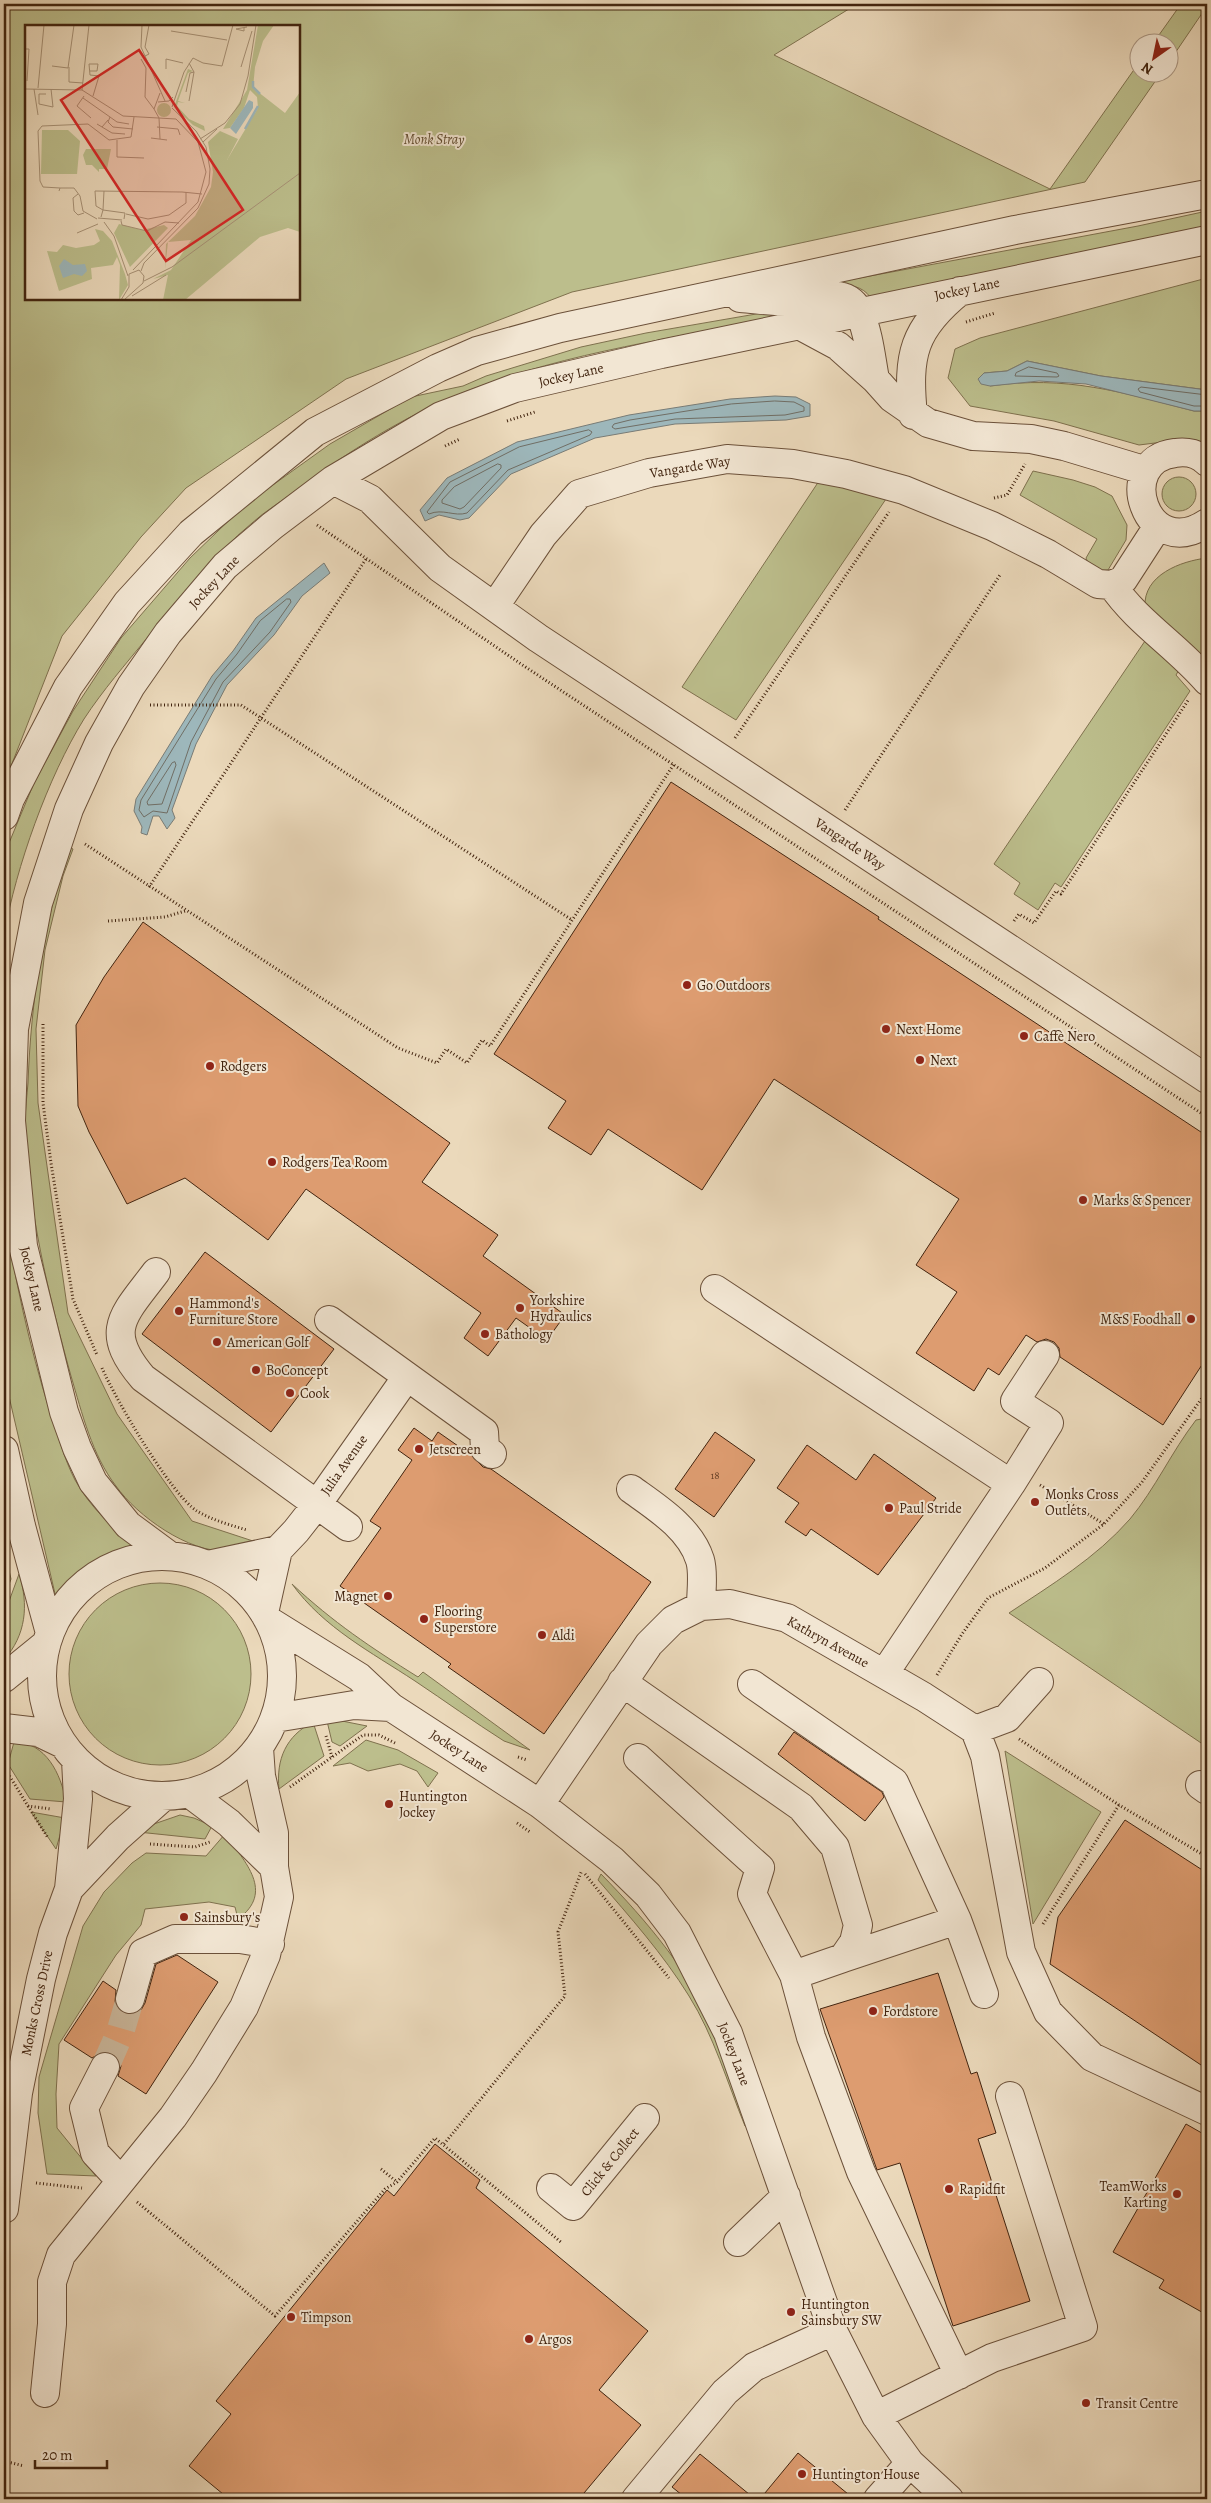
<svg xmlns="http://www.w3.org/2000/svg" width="1211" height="2503" viewBox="0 0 1211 2503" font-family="Alegreya,serif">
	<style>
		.green { fill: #bcbe8c; stroke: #7f714e; fill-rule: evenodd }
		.water { fill: #9db7bb; stroke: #797c76 }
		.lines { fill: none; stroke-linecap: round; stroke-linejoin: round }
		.shore { stroke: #706e65; stroke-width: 1 }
		.building { fill: #dd9c70; stroke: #42240f }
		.minor-tunnel { stroke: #c9b599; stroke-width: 28; stroke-dasharray: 28 14; stroke-linecap: butt }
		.minor-casing { stroke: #6c513a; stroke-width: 30 }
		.path { stroke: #42240f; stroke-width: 3; stroke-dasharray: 1 2.5; stroke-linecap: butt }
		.minor { stroke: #f2e6d3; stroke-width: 28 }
		.poi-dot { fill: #8f2418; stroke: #f2e6d3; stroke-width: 2 }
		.labels { text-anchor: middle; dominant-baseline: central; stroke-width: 4; stroke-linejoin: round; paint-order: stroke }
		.number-label { font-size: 11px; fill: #694227 }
		.park-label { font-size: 14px; font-style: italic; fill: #604a2e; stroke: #f2e6d3 }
		.street-label { font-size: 14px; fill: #42240f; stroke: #f2e6d3 }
		.poi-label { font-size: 14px; fill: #42240f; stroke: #f2e6d3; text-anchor: start }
		.inset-river { fill: none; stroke: #9db7bb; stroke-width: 2.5 }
		.inset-road { fill: none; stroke: #a79176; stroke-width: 1 }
		.view { fill: #d62828; fill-opacity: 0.15; stroke: #d62828; stroke-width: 2.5 }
		.inset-edge { fill: none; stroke: #42240f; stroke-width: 2.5 }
	</style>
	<rect width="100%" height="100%" fill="#ebd9bb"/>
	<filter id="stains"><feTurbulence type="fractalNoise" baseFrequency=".004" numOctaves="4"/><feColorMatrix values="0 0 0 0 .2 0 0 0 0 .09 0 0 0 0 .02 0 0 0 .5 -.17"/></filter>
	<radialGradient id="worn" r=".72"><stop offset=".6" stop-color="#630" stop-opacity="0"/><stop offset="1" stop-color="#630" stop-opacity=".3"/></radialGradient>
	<path class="green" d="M4,4H857L774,55L1050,189L1138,64V72L1161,73L1085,182L572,292L346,379L186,488L141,537L62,636L4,784ZM26,26H299V299H26Z
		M1181,4H1207V6L1169,62L1168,42H1154Z
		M1207,211V229L870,297C856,276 817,288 795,290L1138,226Z
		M1207,278V390L1101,376L1027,361L1007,371L984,373L990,386C1066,375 1121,392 1194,411H1207V449L1171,441L1139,445L1054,421L970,406L948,378L955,349L980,338Z
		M785,309L786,316C680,337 568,352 467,391C404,416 349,451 295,491C281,502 265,511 252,523C212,556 180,598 147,638C125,665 103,690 84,719C48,777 16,867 4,935V859L9,843L34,783L73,711L121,638L190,558L245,505L330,444L411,397L463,386L486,376L581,347L646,333Z
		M1033,471L1073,480L1095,487L1112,496L1127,525L1126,540L1108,570L1097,571L1089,565L1086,558L1097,539L1020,495Z
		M1162 494a17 17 0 1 1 34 0a17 17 0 1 1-34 0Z
		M819,481L886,499L736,720L682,687Z
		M1207,558V649L1196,657L1145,607C1143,575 1181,561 1207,558Z
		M1147,638L1180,668L1176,675L1190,691L1061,887L1055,883L1038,910L1014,894L1020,883L994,864Z
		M71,848L73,849L63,876L45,950L36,1029L38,1103L68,1313L117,1414L192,1521L259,1543C249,1545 237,1550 227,1551C189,1553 137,1516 116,1486C92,1455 82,1413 71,1376C49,1297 27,1206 25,1124C25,1110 27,1096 28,1083C31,1003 42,922 71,848Z
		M4,1208C14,1277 29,1345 50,1412C58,1434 64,1459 75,1480C90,1507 112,1527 135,1548C102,1557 78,1573 56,1598L4,1375Z
		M1207,1418V1747L1009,1613C1051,1585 1096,1558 1130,1519C1155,1489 1172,1451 1196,1420Z
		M4,1548L11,1579L4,1598Z
		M19,1574C29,1605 26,1635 4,1660V1615Z
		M69 1674a91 91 0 1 1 182 0a91 91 0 1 1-182 0Z
		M292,1584C334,1623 370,1647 418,1677L423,1672L530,1750L504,1741C474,1722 445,1701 415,1681C371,1652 324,1628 292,1584Z
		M337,1720L367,1726L340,1746L332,1742L327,1721Z
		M313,1722L324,1756L279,1789C276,1759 286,1736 313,1722Z
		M366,1740L398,1750L438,1773L428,1787L417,1771L400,1764L368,1771L350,1763L333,1766Z
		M14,1742C46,1742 61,1774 66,1802L30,1799L8,1764Z
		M1005,1751L1101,1812L1033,1924Z
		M31,1812L65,1818L56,1849Z
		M180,1815L194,1818L212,1826L205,1839L138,1832L151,1825Z
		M225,1834C245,1862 275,1892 238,1919L235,1907L209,1902L145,1909L141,1925L116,1955L59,2044L56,2094L57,2128L96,2176L47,2174L38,2113L39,2077L83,1926L104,1892L132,1863L146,1853L206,1856Z
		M601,1874C647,1921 692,1974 717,2035C729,2064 739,2094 750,2124L745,2126C727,2082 714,2036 689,1996C663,1954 630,1917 598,1880Z"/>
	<path class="water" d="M1027,361L1101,376L1207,390V411H1194L1086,384L1039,381L990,386L981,384L978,379L984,373L1007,371Z
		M775,396L796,397L810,404V416L786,420L675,424L595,438L511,474L469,518L460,520L439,515L425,521L420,510L447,478L517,442L629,415L730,399Z
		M324,563L330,573L302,596L274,635L227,685L196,744L172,810L175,818L167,829L159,816H153L147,835L141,833L142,827L134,811L136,799L212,676L233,651L256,618Z"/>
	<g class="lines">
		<path class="shore" d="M1029,367L1057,373L1059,376L1057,377L1015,376L1016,373Z
			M1207,395L1141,387L1138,389L1140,392L1194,406H1207
			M775,401L794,402L804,407V411L785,415L675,419L615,429L612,427L614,424L630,420L731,404Z
			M589,430L592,432L590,435L508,470L467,513C454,517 443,508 429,514L427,512L450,482L519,447Z
			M498,464L501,465V468L464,507L460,509L442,503V500L454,487Z
			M287,599H290L291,602L270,632L223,682L191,742L167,813L153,811L144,817L139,810L141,800L216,679L237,654L260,621Z
			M175,762L176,765L162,804L148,805L147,802L172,763Z"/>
	</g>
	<path class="building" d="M671,782L879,917L878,919L1207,1136V1357L1163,1425L1060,1357L1059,1348L1054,1342L1046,1339L1037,1342L1026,1335L999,1375L988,1368L974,1391L916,1353L957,1292L916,1265L959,1199L774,1079L702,1190L608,1129L591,1155L548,1128L566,1101L494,1054Z
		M143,922L450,1143L422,1182L498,1235L483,1256L565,1315L547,1340L516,1318L488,1356L464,1338L481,1313L306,1189L268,1240L185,1178L127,1204L89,1132L78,1106L76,1025L104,977Z
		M205,1252L334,1349L271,1432L142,1334Z
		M414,1428L432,1441L438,1432L471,1455L483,1467L491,1469L651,1582L544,1734L448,1667L451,1664L340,1586L381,1528L370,1521L412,1460L398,1450Z
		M715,1432L755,1460L714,1517L675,1489Z
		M807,1445L856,1480L874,1454L936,1498L878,1575L811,1529L806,1536L785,1522L799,1503L777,1488Z
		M794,1732L882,1792L884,1797L865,1821L778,1754Z
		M1125,1820L1207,1873V2069L1050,1964L1058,1917Z
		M177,1955L218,1982L146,2094L118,2076L121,2066L118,2059L113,2053L104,2051L92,2058L64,2040L103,1981L116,1990L115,2002L119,2010L126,2014H134L141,2010L145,2003L156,1964Z
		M938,1973L971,2074L977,2072L996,2133L978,2139L1030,2301L953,2326L900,2163L877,2170L820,2009Z
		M1186,2124L1207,2136V2315L1159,2288L1164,2280L1113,2252Z
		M435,2144L480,2180L476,2188L648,2331L599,2390L641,2425L579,2499H229L189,2466L231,2414L216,2401L387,2190L394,2196Z
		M798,2453L848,2494L855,2499H760Z
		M700,2454L755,2499H687L672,2487Z"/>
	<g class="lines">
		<path class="minor-tunnel" d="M105,2067L120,2033L130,1999"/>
		<g class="minor-casing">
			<path id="minor" d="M740,298C757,299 774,302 791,301C815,300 847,283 860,314C869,334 871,358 875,379
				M799,325L838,346L875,379L892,398L928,423L973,436L1031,439L1064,446L1137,468L1144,475
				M913,415C907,355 913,329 960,291
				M1207,462C1199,454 1187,451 1175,453C1113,460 1145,564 1207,523
				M333,480L370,499L440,568L538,638L1207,1079
				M1112,585C1136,621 1178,647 1207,681
				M495,606L543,535L579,494L649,473L727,459L793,464L846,474L904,490L992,526L1048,554L1098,584L1112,585L1123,580L1158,526
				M4,816L10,799L68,687L127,603L191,533L315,432L438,368L477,351L560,328L1015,230L1207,194
				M156,1272C124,1315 102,1330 143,1378L348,1527
				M715,1289L1011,1484L884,1674
				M329,1320L484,1432L485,1449L492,1454
				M4,1450L21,1526L50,1633
				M1011,1484L1049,1423L1015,1401L1045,1355
				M631,1489C656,1507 690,1528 700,1560C704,1573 701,1592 701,1606
				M170,1556L128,1525L93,1482L77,1448L64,1412L23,1246L11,1121L14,1029L38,903L69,809L99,743L131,686L168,633L225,566L272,526L333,480L441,416L515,388L661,354L1207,240
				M42 1676a120 120 0 1 1 240 0a120 120 0 1 1-240 0Z
				M208,1565L278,1550L296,1531L318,1503L406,1378
				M264,1613L278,1550
				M269,1621L359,1677L391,1707L540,1804L612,1860L648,1895L677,1933L728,2033L833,2331L876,2416L910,2463L949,2499
				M4,1678L46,1644
				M622,1682L801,1807L835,1847L858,1925L854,1942L843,1958L794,1975L811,2037L861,2172L959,2375
				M752,1684L894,1782L957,1920
				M275,1718L354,1705L391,1707
				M4,1728L38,1732L63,1744
				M975,1730L1007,1718L1039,1682
				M638,1758L760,1868L752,1894L794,1975
				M1200,1785L1207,1790
				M189,1793L229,1823L274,1867
				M540,1804L649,1644L673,1620L701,1606L730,1604L787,1618L924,1697L975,1730L985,1756L1021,1952L1048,2012L1092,2057L1207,2111
				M69,1889L118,1837L164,1796
				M843,1958L957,1920L984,1994
				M130,1999L143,1953L175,1939H240L270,1944
				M105,2067L84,2108L95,2153L121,2181
				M551,2188L573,2206L645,2118
				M4,2209L18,2093L41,1979L53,1933L69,1889L78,1799L76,1760
				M738,2242L786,2196
				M45,2393L52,2324V2282L61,2255L173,2117L204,2072L244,2007L266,1955L279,1897L274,1867V1833L261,1776L259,1748
				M876,2416L992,2358L1083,2327L1010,2096
				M636,2499L725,2392L754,2367L833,2331
				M878,2499L910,2463"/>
		</g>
		<path class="path" d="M966,322L995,313
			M507,421L535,412
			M445,446L460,439
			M994,498L1007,495L1025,464
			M317,525L521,664L1207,1117
			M150,705H241L572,920
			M735,738L889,512
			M845,810L1000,575
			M85,844L398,1048L437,1063L446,1049L467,1063L482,1040L490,1046L674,764
			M149,887L366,559
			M108,921L165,917L185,911
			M1014,921L1019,914L1034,923L1056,891L1061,894L1189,699
			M43,1024V1103L51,1163L73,1299L97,1355
			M102,1368C115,1398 171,1495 197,1511C212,1520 230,1525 247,1530
			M1040,1485L1104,1524
			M4,1598L9,1583
			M937,1675L962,1634L988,1598L1045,1568L1104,1524L1142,1482L1207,1391
			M326,1736L332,1757
			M1019,1739L1119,1805L1207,1857
			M518,1757L527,1760
			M4,1767L28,1806L51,1809
			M290,1787L363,1735H379L395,1743
			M28,1806L48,1838
			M517,1823L530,1832
			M150,1844L195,1847L210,1842
			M585,1874L669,1978
			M1043,1924L1119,1805
			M444,2144L565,1996L558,1932L582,1870
			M381,2169L397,2182
			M36,2183L82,2188
			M137,2202L275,2316L385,2189L397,2182L435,2138L562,2243
			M4,2461L24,2466"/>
		<use href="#minor" class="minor"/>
	</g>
	<g class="poi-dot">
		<circle cx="687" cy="985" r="5"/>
		<circle cx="886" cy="1029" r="5"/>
		<circle cx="1024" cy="1036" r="5"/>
		<circle cx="920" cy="1060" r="5"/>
		<circle cx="210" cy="1066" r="5"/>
		<circle cx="272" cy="1162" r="5"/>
		<circle cx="1083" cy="1200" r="5"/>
		<circle cx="520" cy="1308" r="5"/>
		<circle cx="179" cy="1311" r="5"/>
		<circle cx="1191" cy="1319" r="5"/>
		<circle cx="485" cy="1334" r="5"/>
		<circle cx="217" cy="1342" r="5"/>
		<circle cx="256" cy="1370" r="5"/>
		<circle cx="290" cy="1393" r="5"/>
		<circle cx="419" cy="1449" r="5"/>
		<circle cx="1035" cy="1502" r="5"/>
		<circle cx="889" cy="1508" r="5"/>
		<circle cx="388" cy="1596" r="5"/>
		<circle cx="424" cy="1619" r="5"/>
		<circle cx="542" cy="1635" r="5"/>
		<circle cx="389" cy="1804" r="5"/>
		<circle cx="184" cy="1917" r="5"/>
		<circle cx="873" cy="2011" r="5"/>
		<circle cx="949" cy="2189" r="5"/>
		<circle cx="1177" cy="2194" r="5"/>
		<circle cx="791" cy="2312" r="5"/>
		<circle cx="291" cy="2317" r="5"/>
		<circle cx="529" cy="2339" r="5"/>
		<circle cx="1086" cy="2403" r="5"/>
		<circle cx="802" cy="2474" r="5"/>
	</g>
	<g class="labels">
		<g class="number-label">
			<text x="715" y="1475">18</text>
		</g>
		<g class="park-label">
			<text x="434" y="139">Monk Stray</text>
		</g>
		<g class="street-label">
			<text transform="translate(967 289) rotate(-12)">Jockey Lane</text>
			<text transform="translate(571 375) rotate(-13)">Jockey Lane</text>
			<text transform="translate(690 467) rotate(-9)">Vangarde Way</text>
			<text transform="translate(214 582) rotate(-47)">Jockey Lane</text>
			<text transform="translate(850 844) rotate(34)">Vangarde Way</text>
			<text transform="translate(32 1279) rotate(77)">Jockey Lane</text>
			<text transform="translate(344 1465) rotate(-55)">Julia Avenue</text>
			<text transform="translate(828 1642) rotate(29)">Kathryn Avenue</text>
			<text transform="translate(459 1751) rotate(33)">Jockey Lane</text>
			<text transform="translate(37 2003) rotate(-78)">Monks Cross Drive</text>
			<text transform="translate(734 2054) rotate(69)">Jockey Lane</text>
			<text transform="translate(610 2162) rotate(-51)">Click &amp; Collect</text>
		</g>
		<g class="poi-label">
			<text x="697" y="985">Go Outdoors</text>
			<text x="896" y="1029">Next Home</text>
			<text x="1034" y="1036">Caffè Nero</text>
			<text x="930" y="1060">Next</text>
			<text x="220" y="1066">Rodgers</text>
			<text x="282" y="1162">Rodgers Tea Room</text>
			<text x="1093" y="1200">Marks &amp; Spencer</text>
			<text x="530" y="1300">Yorkshire<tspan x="530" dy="16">Hydraulics</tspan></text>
			<text x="189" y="1303">Hammond's<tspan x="189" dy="16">Furniture Store</tspan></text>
			<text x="1181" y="1319" text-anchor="end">M&amp;S Foodhall</text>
			<text x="495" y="1334">Bathology</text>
			<text x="227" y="1342">American Golf</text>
			<text x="266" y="1370">BoConcept</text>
			<text x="300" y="1393">Cook</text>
			<text x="429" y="1449">Jetscreen</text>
			<text x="1045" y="1494">Monks Cross<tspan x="1045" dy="16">Outlets</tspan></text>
			<text x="899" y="1508">Paul Stride</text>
			<text x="378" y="1596" text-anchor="end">Magnet</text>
			<text x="434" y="1611">Flooring<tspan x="434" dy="16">Superstore</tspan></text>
			<text x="552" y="1635">Aldi</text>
			<text x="399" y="1796">Huntington<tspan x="399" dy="16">Jockey</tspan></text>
			<text x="194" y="1917">Sainsbury's</text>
			<text x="883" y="2011">Fordstore</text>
			<text x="1167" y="2186" text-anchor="end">TeamWorks<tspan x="1167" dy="16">Karting</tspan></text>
			<text x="959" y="2189">Rapidfit</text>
			<text x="801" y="2304">Huntington<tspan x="801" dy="16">Sainsbury SW</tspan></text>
			<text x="301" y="2317">Timpson</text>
			<text x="539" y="2339">Argos</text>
			<text x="1096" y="2403">Transit Centre</text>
			<text x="812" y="2474">Huntington House</text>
		</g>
	</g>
	<g transform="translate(25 25)">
		<rect width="275" height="275" fill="#ebd9bb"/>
		<path d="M233,0H249L238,16L230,42L228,63L260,88L275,67V207L263,203L235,212L160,275H138L143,250L128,254L146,245L166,215L143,217L140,244L141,219L170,191L186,162L188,147L183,117L195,106L213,114L202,135L233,83L232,72L225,65L219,83L205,103L198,104L222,65ZM163,44L168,46L163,48L153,76L160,78L153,77L152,81L164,94L179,101L180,106L168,100L149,82ZM132 85a7 7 0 1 1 14 0a7 7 0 1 1-14 0ZM17,105H43L55,116L52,149H16ZM61,124H86L82,144H74V147L67,140H61L58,130ZM94,199L117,205L139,200L143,203L105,242L89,208ZM70,204L78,206L87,216L100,249L103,260L94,275L95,240L92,232L88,240L66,243L67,254L34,266L22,226L32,227L38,220L51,223L69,220L75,216Z" fill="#bcbe8c"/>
		<path d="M224,75L228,77V83L211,109L205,103ZM39,234L48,240L60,239L62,246L57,251L49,249L38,253L34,241Z" fill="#9db7bb"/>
		<path class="inset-river" d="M228,56V62L235,69M220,104L233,81"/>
		<path class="inset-road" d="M117,0L116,22L140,76M219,3V6L211,4L222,2M146,6L202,15M0,24H4L2,56M120,31L124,29L120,22L124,0M168,33L178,38L197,41L208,0M116,34L121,43L120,72L129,84M27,41L43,43L49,0M44,42V57L58,58M216,42L227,6M141,44V34L158,38M65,50L64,39H73L72,46H65M65,50L74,51L68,71M13,63L19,0M0,64L57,65L98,91L151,94L173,117L181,147L173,177L108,245M9,64L13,90M57,65L64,0M161,67L165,48L169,47M21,69H14V79L28,82L26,64M59,71L52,81L66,93M58,73L85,92L83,97L88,102L108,104M164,76L169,47L164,38M133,77L144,76L148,72M147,82L159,47L168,33M85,92L92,97L104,99M134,93L129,84L135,68M134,93L135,114M72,99L77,102L83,95M77,102L87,108L100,109M132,102L153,104L155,110M106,112L109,92M126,113L142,115M175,114L200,98L215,79L223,51L231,0M92,115V132L119,133M178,117L192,104M35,163L18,162L15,156L13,106L17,101L63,99L84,115L106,112M34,166L35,163H49L55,171L58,186L72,194M79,166L78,185L71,181L70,166L157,167L177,169M53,169L48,173L49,186L53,190L59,188M101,189L123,194L144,190L161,178V167M76,192L78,185L100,188L99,194M73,193L97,195M96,196L97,200L122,206L140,197L154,198M79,197L89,211L103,251M52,208L73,199M116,246L119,238L173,183L184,159L185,144L181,122L171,106L147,83M119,256L147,242L275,148M107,271L141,250M96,275L104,262V249L114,245L119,251L118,258L99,275"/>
		<path class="view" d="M114,25L218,185L141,236L36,75Z"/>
		<rect width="275" height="275" class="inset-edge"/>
	</g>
	<rect width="1211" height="2503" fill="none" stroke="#ebd9bb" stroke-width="20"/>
	<rect x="5" y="5" width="1201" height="2493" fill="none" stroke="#42240f" stroke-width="2.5"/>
	<rect x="10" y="10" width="1191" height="2483" fill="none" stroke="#42240f"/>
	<g transform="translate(1154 58) rotate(213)"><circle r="24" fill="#f2e6d3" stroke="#ac9885"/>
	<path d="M0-4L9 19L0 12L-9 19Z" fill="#8f2418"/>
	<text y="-8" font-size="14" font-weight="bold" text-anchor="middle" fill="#42240f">N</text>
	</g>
	<path d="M35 2460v8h72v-8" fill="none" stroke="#42240f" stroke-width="2.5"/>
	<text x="42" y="2460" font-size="15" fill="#42240f" stroke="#f2e6d3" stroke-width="4" paint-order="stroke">20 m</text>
	<rect width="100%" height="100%" filter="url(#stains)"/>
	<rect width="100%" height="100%" fill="url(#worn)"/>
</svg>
